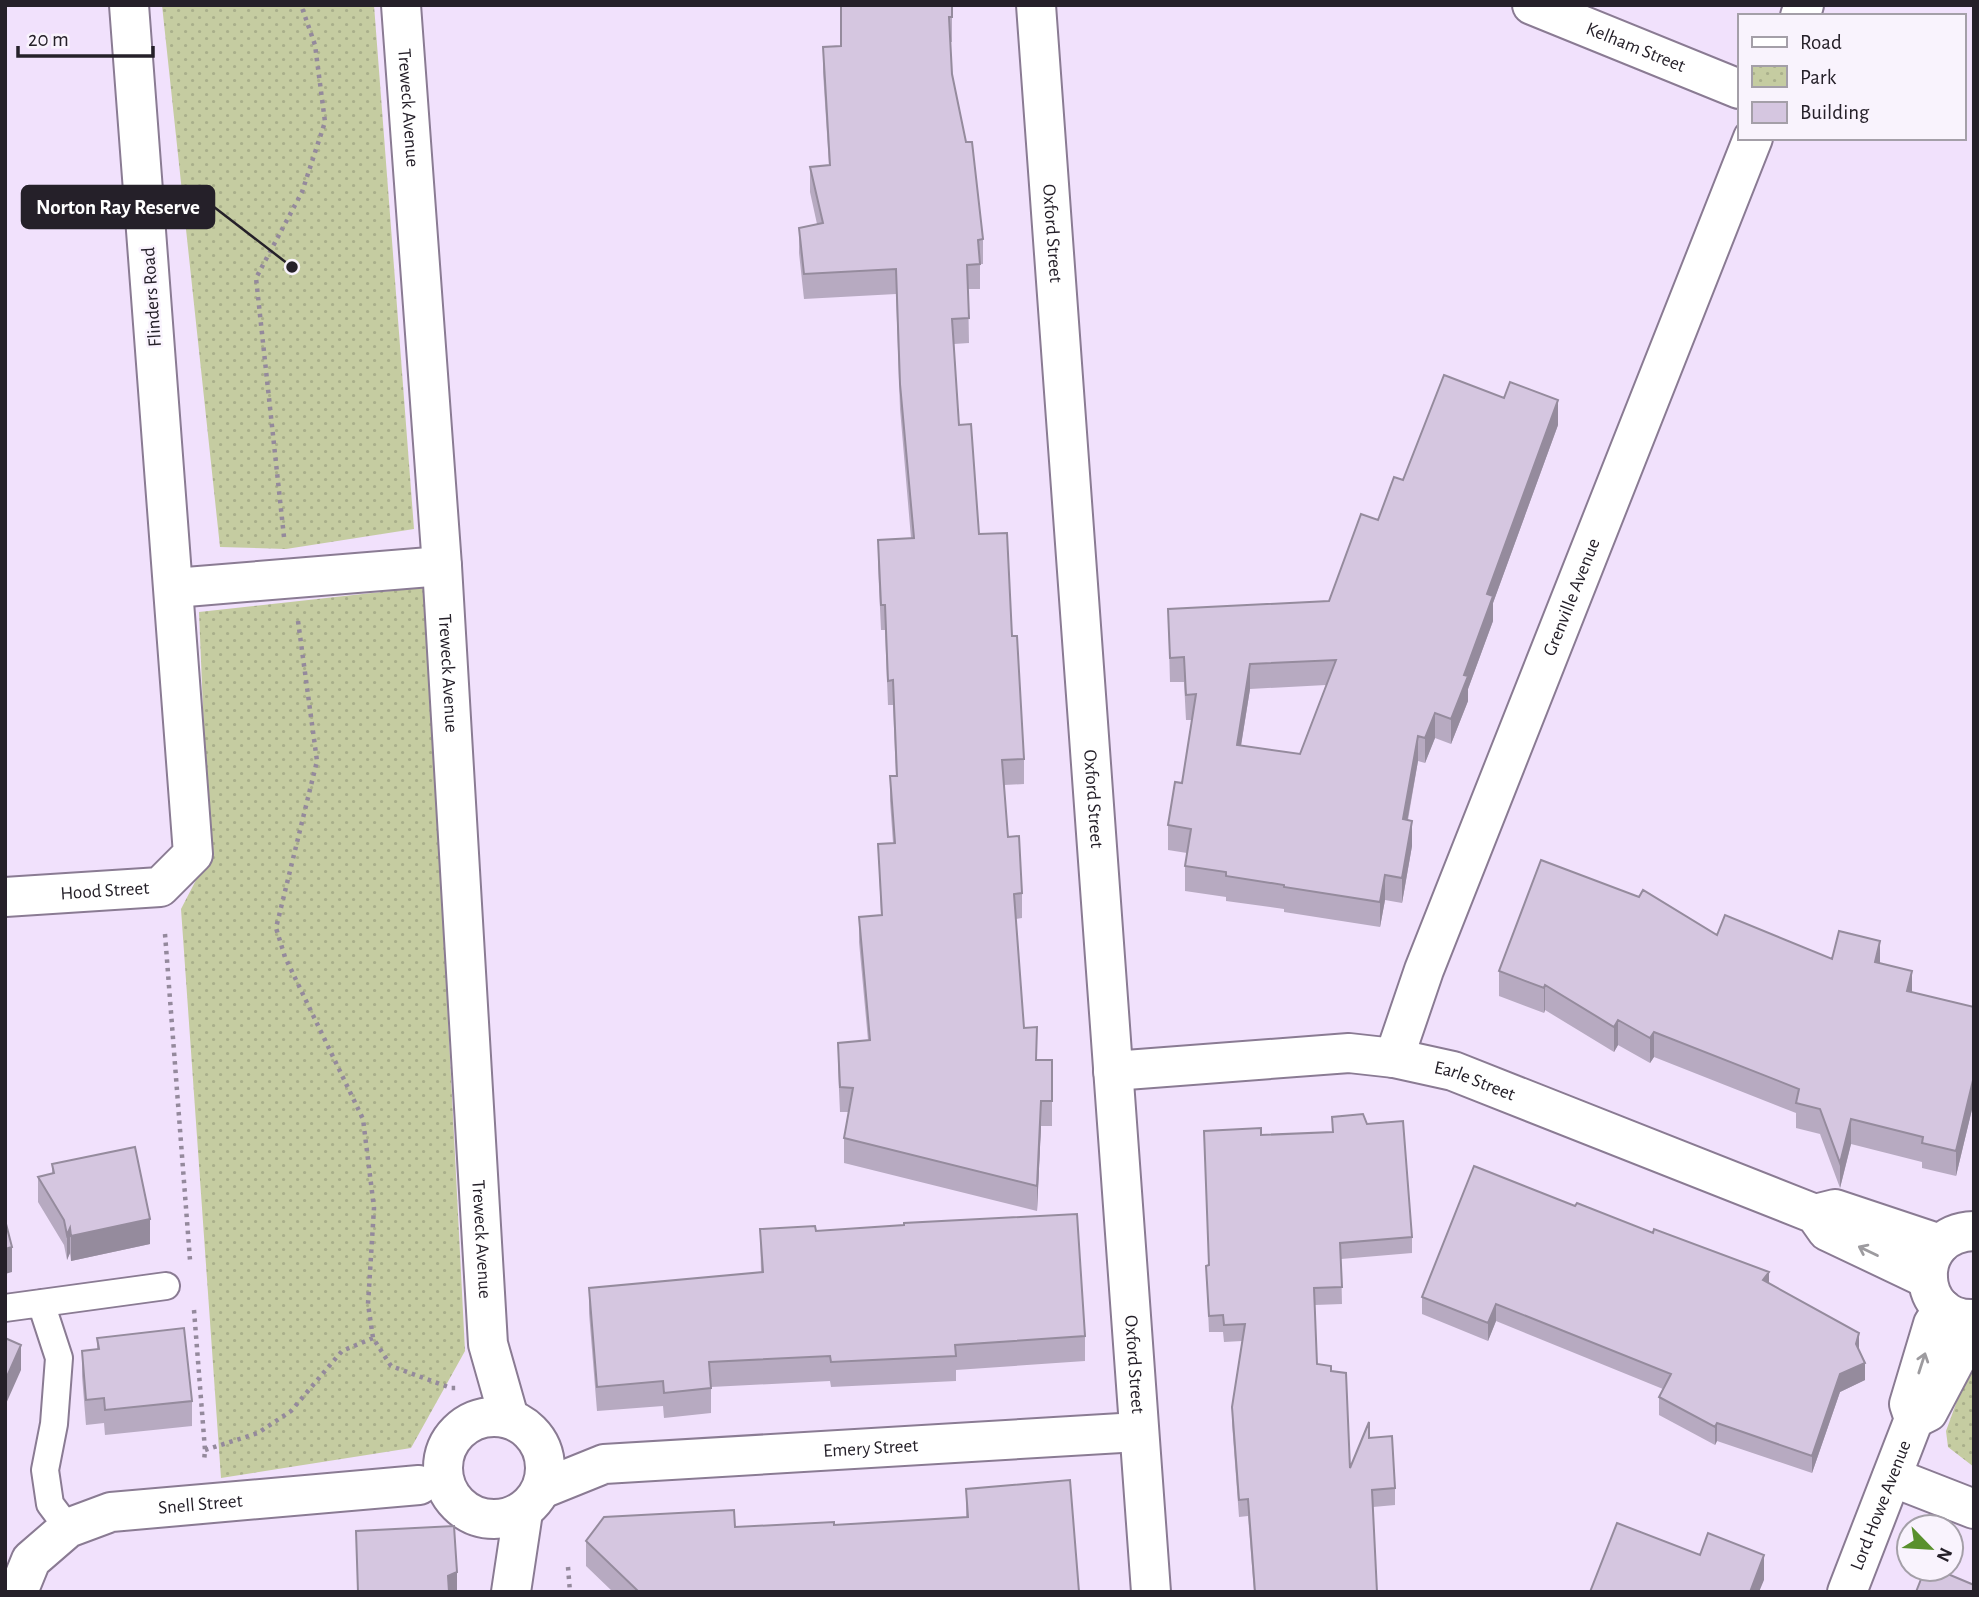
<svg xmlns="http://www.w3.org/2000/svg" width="1979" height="1597" viewBox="0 0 1979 1597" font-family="'Alegreya Sans',sans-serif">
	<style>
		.park { fill: url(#park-dots) }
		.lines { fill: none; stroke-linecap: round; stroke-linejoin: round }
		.lane-casing { stroke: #8a7b93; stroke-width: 30 }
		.street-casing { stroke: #8a7b93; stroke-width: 42 }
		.path { stroke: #94899c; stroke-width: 4.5; stroke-dasharray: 3.5 5; stroke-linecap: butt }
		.lane { stroke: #fff; stroke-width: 26 }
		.street { stroke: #fff; stroke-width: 38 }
		.wall { fill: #b7aac1; fill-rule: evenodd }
		.shaded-wall { fill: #958b9d }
		.building { fill: #d5c6e0; stroke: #958b9d; stroke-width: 2; fill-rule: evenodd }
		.oneway { stroke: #9d9b9f }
		.labels { text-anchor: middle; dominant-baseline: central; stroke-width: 5; stroke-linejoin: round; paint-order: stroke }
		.street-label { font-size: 19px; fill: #252029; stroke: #f9f3fd }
		.leader { fill: none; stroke: #252029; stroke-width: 2.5 }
		.callout-dot { fill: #252029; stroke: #f9f3fd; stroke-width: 2.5 }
		.callout { fill: #252029; stroke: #252029; stroke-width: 2.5 }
		.callout-label { font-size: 21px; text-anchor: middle; font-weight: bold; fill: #fff }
	</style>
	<defs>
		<pattern id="park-dots" width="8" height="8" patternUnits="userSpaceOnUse" patternTransform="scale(1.75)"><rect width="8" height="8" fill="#c5cca1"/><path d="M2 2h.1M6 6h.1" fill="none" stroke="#a9af8b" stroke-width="1.8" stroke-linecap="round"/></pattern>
	</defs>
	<rect width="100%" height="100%" fill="#f1e1fc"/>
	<path class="park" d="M162,5H374L414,529L286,549L220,547Z
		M426,587L465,1351L411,1448L221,1478L181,909L209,855L199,612Z
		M1974,1364V1467L1948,1447L1946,1431L1969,1368Z"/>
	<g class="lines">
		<g class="lane-casing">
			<path id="lane" d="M41,1303L59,1358L54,1424L45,1470L50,1504L68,1528
				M5,1308L166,1286"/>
		</g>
		<g class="street-casing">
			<g id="street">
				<path id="s1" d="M401,5L442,566L488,1344L509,1418"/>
				<path id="s2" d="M1036,5L1151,1592"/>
				<path id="s3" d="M1532,5L1739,89"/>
				<path d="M1800,16L1804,5"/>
				<path d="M174,588L442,566"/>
				<path id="s4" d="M5,897L160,887L193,854L129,5"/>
				<path id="s5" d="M1394,1058L1424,970L1753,138"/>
				<path id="s6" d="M1113,1071L1349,1053L1394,1058L1453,1071L1815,1214L1827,1231L1928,1279"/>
				<path d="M1815,1214L1835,1209L1940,1244"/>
				<path d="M1974,1231C1910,1233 1915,1322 1974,1319"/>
				<circle cx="494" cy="1468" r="51"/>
				<path d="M1918,1417L1928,1412L1974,1325"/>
				<path d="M1892,1477L1974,1509"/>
				<path id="s7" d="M542,1489L604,1464L1138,1432"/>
				<path id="s8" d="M18,1592L31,1560L68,1528L111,1512L419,1485"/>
				<path d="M511,1592L523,1512"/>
				<path id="s9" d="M1847,1592L1914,1419L1909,1404L1933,1324L1943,1309"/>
			</g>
		</g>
		<path class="path" d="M284,537L256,278L302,192L325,122L315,45L301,5
			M298,621L317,761L276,928L285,957L363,1119L374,1208L368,1304L373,1338L391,1366L451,1388H456
			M165,934L190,1260
			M194,1310L205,1450L204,1462
			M205,1450L258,1433L291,1411L342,1351L373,1338
			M568,1567L570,1592"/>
		<use href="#lane" class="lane"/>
		<use href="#street" class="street"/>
	</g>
	<path class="wall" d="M952,5V42H950L952,74L983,239V264H980V289H968L969,343L954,344L959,425L979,534L1012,636L1024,759V784L1004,785L1008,837L1022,893V918L1016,919L1024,1028L1036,1060H1052V1126H1041L1037,1211L844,1163V1138L849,1112H840L838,1068V1043L868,1040L859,942V917L881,915L878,844L893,843L890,801V776H896L893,705H888L885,630H881L878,565V540L911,538L900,409L896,294L804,299L799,253V228L817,224L810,192V167L829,165L823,72V47L841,46Z
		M1558,425L1493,603V621L1468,689V701L1451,744L1435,738L1425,763L1418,761L1408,820L1412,846L1402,903L1385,900L1380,927L1284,912V909L1226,901V897L1185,891V866L1187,853L1168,850V825L1182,783L1192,720H1186L1184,682H1170L1168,609L1329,601L1403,480ZM1326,685L1300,754L1241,746L1250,689Z
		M1717,935L1832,959L1880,963L1912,992L1974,1007V1101L1956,1176L1922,1168V1162L1851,1144L1840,1188L1820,1134L1796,1128V1113L1654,1057L1650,1063L1618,1045L1614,1052L1545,1010L1544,1013L1499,996V971Z
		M1332,1117L1412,1237V1253L1341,1259L1342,1304L1315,1305L1317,1364L1331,1371L1350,1468L1369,1438L1395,1488V1505L1373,1507L1377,1592H1254L1248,1516L1239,1517L1232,1423V1407L1242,1341L1224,1342L1223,1332H1209L1206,1266L1209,1265L1204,1131L1261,1135L1332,1132Z
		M52,1164L150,1244L71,1261L70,1253L67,1260L64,1245L38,1202V1177L52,1173Z
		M1575,1206L1769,1283L1859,1351L1865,1380L1840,1392L1812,1473L1717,1441L1715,1445L1659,1415V1397L1663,1389L1496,1321L1488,1341L1422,1314V1297Z
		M760,1229L816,1231L1085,1336V1361L956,1370V1381L831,1387L830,1381L711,1387V1413L664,1418L663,1406L597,1411L589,1313V1288L761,1272Z
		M97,1338L192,1401V1426L105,1435L104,1423L86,1425L82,1376V1351L97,1350Z
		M966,1489L1079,1592H613L586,1566V1541L735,1527L834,1525L966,1517Z"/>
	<path class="shaded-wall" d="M1558,400V425L1493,603V621L1468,689V701L1451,744V719L1487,594Z
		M1250,664V689L1237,770V745Z
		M1435,713V738L1425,763V738Z
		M1418,736V761L1403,844V819Z
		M1412,821V846L1402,903V878Z
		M1385,875V900L1380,927V902Z
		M1880,941V966L1875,962Z
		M1912,971V996L1907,991Z
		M1545,985V1010L1544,1013V988Z
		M1618,1020V1045L1614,1052V1027Z
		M1654,1032V1057L1650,1063V1038Z
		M1974,1076V1101L1956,1176V1151Z
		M1041,1101V1126L1037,1211V1186Z
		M1851,1119V1144L1840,1188V1163Z
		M150,1219V1244L71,1261V1236Z
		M70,1228V1253L67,1260V1235Z
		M12,1247V1272L5,1274V1249Z
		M1769,1272V1289L1763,1280Z
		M1496,1304V1321L1488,1341V1323Z
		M1859,1333V1351L1856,1344Z
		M21,1345V1370L5,1406V1381Z
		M1865,1363V1380L1840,1392L1812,1473V1456L1840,1374Z
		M1717,1423V1441L1715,1445V1427Z
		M1764,1555V1580L1759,1592H1750Z
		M457,1572V1591L448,1592V1576Z"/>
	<path class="building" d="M841,5H952V17H949L952,74L966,142H972L983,239L978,240L980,264L967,265L969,318L952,319L959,425L971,424L979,534L1007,533L1012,636H1017L1024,759L1002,760L1008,837L1019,836L1022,893L1014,894L1024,1028L1037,1027L1036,1060H1052V1101H1041L1037,1186L844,1138L853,1088L840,1087L838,1043L870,1040L859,917L882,915L878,844L895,843L890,776H897L893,680L888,681L885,605H881L878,540L914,538L900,384L896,269L804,274L799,228L823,223L810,167L830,165L823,47L841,46Z
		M1444,375L1504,398L1510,382L1558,400L1487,594L1493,596L1464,675L1468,676L1451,719L1435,713L1425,738L1418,736L1403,819L1412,821L1402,878L1385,875L1380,902L1284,887V885L1226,876V872L1185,866L1191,829L1168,825L1175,782L1182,783L1196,694L1186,695L1184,657L1170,658L1168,609L1329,601L1361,514L1378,520L1394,477L1403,480ZM1336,660L1300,754L1237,745L1250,664Z
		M1541,860L1639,897L1643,890L1717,935L1725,915L1832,959L1839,931L1880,941L1875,962L1912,971L1907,991L1974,1007V1076L1956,1151L1922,1143L1923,1137L1851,1119L1840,1163L1820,1109L1796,1103L1799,1089L1654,1032L1650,1038L1618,1020L1614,1027L1545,985L1544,988L1499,971Z
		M1363,1114L1367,1124L1403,1121L1412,1237L1340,1243L1342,1287L1314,1288L1317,1364L1331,1366V1371L1346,1373L1350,1468L1369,1422V1438L1392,1436L1395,1488L1372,1490L1377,1592H1255L1248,1499L1239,1500L1232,1407L1245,1324L1224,1325L1223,1315L1209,1316L1206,1266L1209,1265L1204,1131L1261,1128V1135L1333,1132L1332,1117Z
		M135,1147L150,1219L71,1236L70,1228L67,1235L64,1220L38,1177L54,1173L52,1164Z
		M1474,1166L1575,1206L1577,1203L1653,1233L1654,1229L1769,1272L1763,1280L1859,1333L1856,1344L1865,1363L1840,1374L1812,1456L1717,1423L1715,1427L1659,1397L1671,1374L1496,1304L1488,1323L1422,1297Z
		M1077,1214L1085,1336L955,1345L956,1356L831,1362L830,1356L709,1362L711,1388L664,1393L663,1381L597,1387L589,1288L763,1272L760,1229L815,1226L816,1231L904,1225V1223Z
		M5,1220L12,1247L5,1249Z
		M184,1328L192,1401L105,1410L104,1398L86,1400L82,1351L99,1349L97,1338Z
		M5,1338L21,1345L5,1381Z
		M1070,1480L1079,1592H639L586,1541L604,1517L734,1510L735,1527L834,1522V1525L968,1517L966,1489Z
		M1617,1523L1700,1555L1708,1533L1764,1555L1750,1592H1590Z
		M454,1526L457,1572L448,1576L449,1592H358L356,1531Z
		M1925,1569H1936L1974,1585V1592H1916Z"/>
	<defs><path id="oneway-shaft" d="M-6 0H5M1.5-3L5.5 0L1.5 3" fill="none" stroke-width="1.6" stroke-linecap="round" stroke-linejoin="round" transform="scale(1.75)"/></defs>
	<g class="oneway">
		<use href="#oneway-shaft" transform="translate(1868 1251) rotate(-154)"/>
		<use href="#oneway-shaft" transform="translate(1922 1363) rotate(-72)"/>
	</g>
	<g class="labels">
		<g class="street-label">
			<text stroke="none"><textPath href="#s3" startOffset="112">Kelham Street</textPath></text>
			<text stroke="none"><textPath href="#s1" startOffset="103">Treweck Avenue</textPath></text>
			<text stroke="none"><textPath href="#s2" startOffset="229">Oxford Street</textPath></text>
			<text transform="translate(152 297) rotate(-94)">Flinders Road</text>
			<text stroke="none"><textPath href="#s5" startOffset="494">Grenville Avenue</textPath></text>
			<text stroke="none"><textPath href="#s1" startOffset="670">Treweck Avenue</textPath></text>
			<text stroke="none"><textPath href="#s2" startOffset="796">Oxford Street</textPath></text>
			<text stroke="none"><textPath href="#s4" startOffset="100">Hood Street</textPath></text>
			<text stroke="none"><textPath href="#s6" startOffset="366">Earle Street</textPath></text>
			<text stroke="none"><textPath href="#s1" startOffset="1237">Treweck Avenue</textPath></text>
			<text stroke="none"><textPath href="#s2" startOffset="1363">Oxford Street</textPath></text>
			<text stroke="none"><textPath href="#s7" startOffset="334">Emery Street</textPath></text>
			<text stroke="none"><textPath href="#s8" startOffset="219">Snell Street</textPath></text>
			<text stroke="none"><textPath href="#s9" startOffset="93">Lord Howe Avenue</textPath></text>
		</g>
	</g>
	<path class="leader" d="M292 267L214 207"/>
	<circle class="callout-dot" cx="292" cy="267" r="7"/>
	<rect class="callout" x="22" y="186" width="192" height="42" rx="7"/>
	<g class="callout-label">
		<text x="118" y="214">Norton Ray Reserve</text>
	</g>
	<rect width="1979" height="1597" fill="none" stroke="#252029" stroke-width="14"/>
	<rect x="1738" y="14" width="228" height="126" fill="#f9f3fd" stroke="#a49fa8" stroke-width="2"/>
	<rect x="1752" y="37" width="35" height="10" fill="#ffffff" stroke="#a49fa8" stroke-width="2"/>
	<text x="1800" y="49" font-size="21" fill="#252029">Road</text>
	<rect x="1752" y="66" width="35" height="21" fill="url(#park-dots)" stroke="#a49fa8" stroke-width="2"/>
	<text x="1800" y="84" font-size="21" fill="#252029">Park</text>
	<rect x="1752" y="102" width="35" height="21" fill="#d5c6e0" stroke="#a49fa8" stroke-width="2"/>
	<text x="1800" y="119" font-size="21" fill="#252029">Building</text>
	<g transform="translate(1930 1548) rotate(115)"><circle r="33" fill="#f9f3fd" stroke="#a49fa8" stroke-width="2"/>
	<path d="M0-5L12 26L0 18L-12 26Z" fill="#59902d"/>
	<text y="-10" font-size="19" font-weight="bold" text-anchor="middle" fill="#252029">N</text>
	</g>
	<path d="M18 46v10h135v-10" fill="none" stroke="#252029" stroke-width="3.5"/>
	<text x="28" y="46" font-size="21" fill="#252029" stroke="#f9f3fd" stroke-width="5" paint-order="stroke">20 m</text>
</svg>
